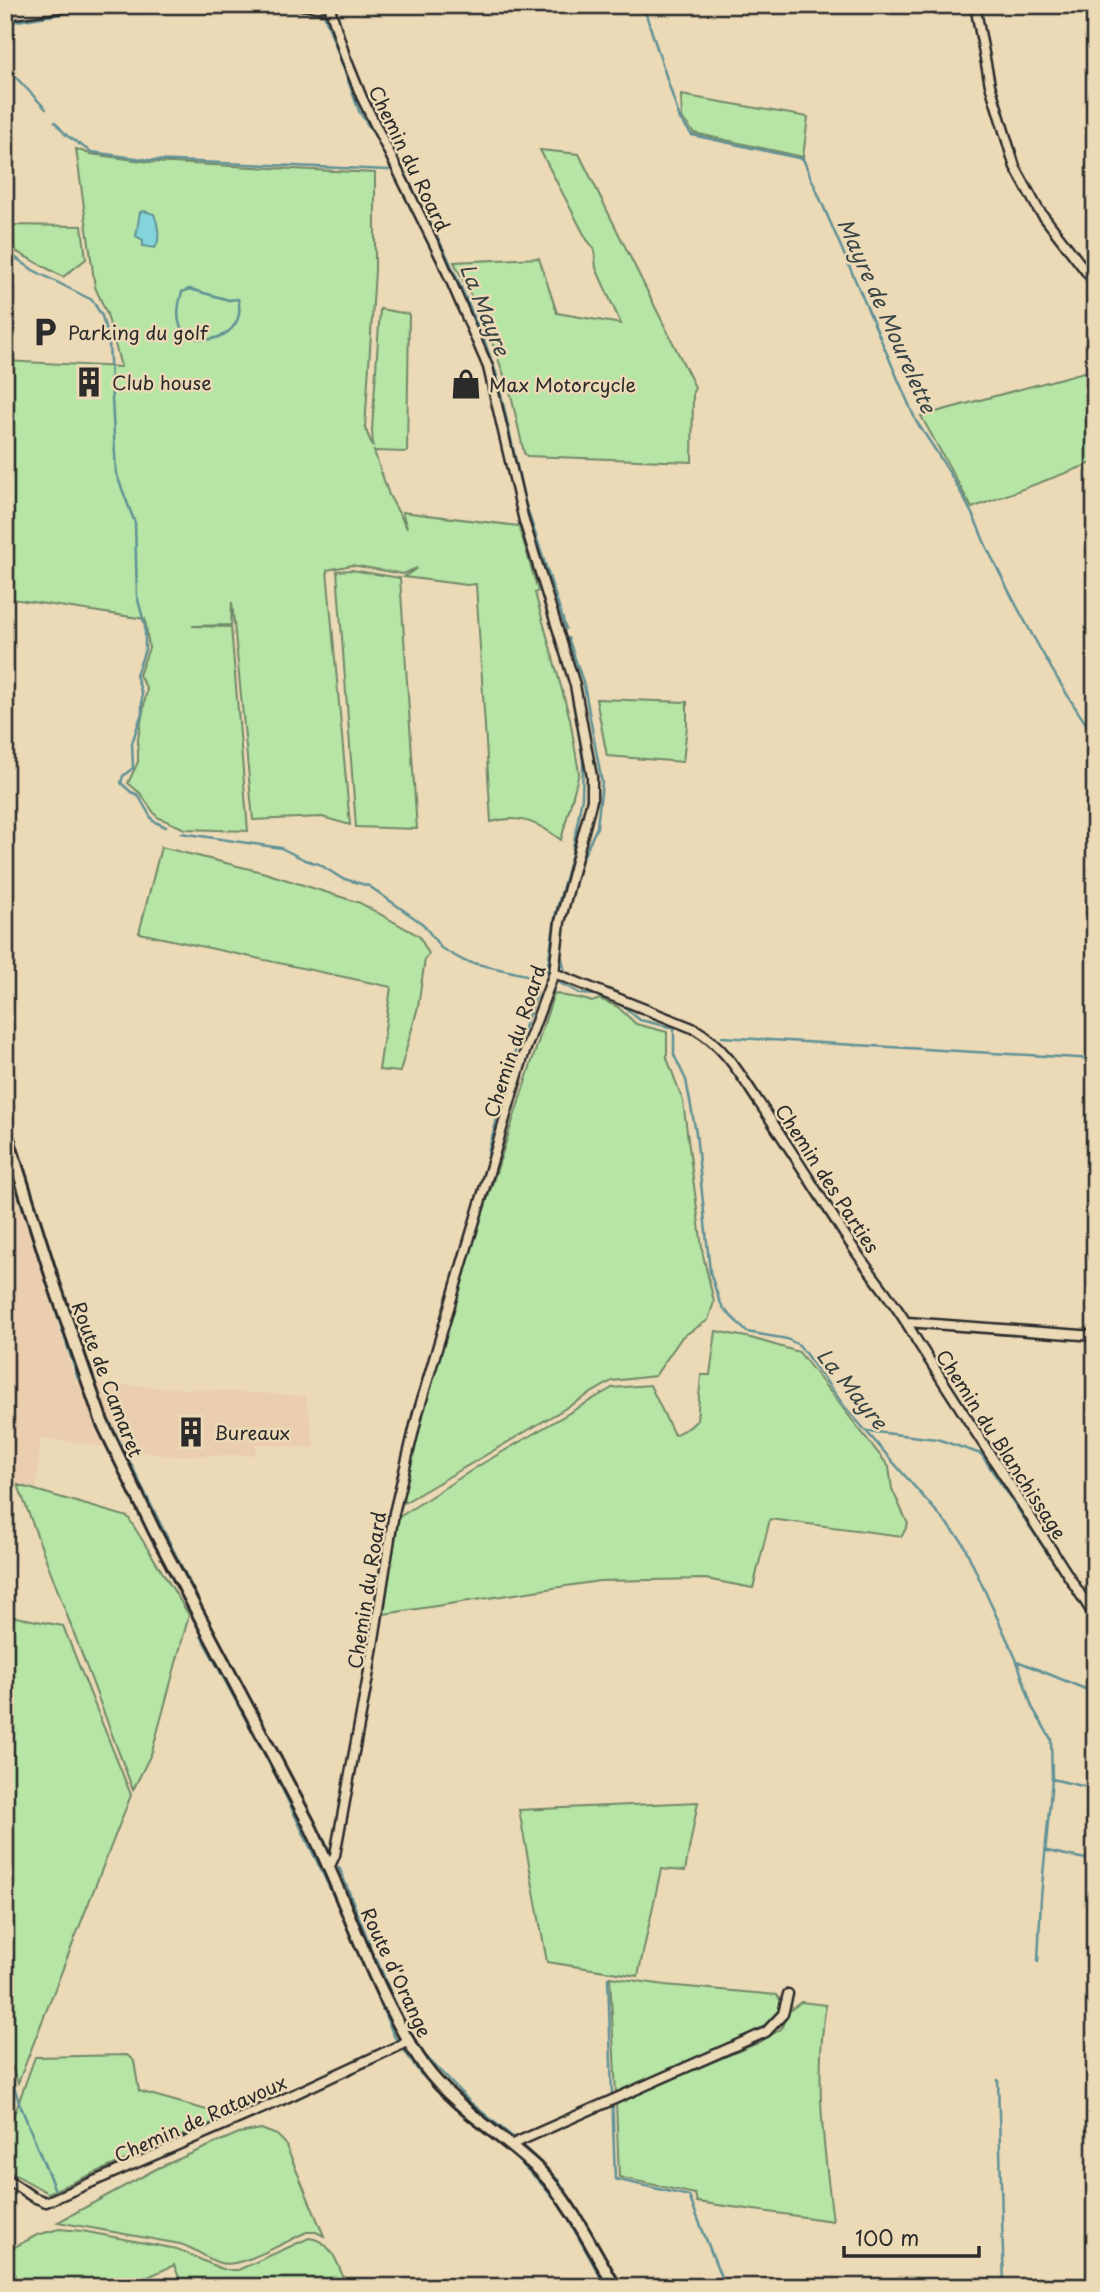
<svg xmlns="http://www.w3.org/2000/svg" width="1100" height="2292" viewBox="0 0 1100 2292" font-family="'Playpen Sans',sans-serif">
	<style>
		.built { fill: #ebceaf }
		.green { fill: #b6e5a5; stroke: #708868; stroke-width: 2 }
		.water { fill: #84d5db; stroke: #609195; stroke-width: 2 }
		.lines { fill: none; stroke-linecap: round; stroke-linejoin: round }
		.stream { stroke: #609195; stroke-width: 2.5 }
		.street-casing { stroke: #2b2b2b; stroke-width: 13 }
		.secondary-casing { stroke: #2b2b2b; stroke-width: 16 }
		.street { stroke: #ecdab7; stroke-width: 8 }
		.secondary { stroke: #ecdab7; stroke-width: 10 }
		.labels { text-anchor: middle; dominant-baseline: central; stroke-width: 5; stroke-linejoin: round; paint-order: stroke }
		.street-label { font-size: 19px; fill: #2b2b2b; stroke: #ecdab7 }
		.poi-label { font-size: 19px; fill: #2b2b2b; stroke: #ecdab7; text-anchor: start }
		.water-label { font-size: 21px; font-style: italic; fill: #384445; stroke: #ecdab7 }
	</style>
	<rect width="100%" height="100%" fill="#ecdab7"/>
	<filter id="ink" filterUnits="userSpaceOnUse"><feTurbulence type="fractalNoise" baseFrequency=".0143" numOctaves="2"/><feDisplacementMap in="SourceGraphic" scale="14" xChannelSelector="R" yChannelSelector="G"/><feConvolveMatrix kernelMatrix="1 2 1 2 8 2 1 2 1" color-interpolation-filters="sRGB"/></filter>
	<g filter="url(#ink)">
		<path class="built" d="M5,1156L76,1382L306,1396L315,1448L256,1444V1455L170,1456L41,1438L36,1491L11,1482L5,1471Z"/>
		<path class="green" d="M681,95L808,117L803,157L694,133L682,118Z
			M76,149L90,154L150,162L375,173V271L365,428L373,447L372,430L380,309L409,314L407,452L374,451L389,495L407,528L402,512L519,526L538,591L535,593L570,719L579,773L561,840C539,823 520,814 491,822L476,584L467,585L404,577L417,568L403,574L352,565L327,570L350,825L322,817L253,820L232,602L231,625L192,626L231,627L248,831L185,829L157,817L140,793L128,783L138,762V739L147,689L139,675L149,648L145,619L5,598V361L121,367L107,314L95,287Z
			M540,150L579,154L695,387L693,392L692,462L527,456L524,453L511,395L487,328L454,262L539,258L557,313L621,324L596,268L594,248L587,240Z
			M5,225L82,226L86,259L63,277L17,252Z
			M1095,369V462L972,508L921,416Z
			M352,570L400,578L417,829L356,827L337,571Z
			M596,699L687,702V726L683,762L607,756Z
			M161,847L262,872L360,903L419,936L429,954L425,959L418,1007L400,1072L379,1070L391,987L139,933Z
			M554,993C567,998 578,996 592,1002L600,999L618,1007L636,1024L667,1032V1058L683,1101L703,1255L714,1302L708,1320L682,1337L655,1376L612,1381L404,1503L402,1492L441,1343Z
			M716,1331L751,1338L799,1352L889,1467L892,1489L908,1524L902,1536L770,1519L753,1588L706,1579L599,1581L384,1614L396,1519L480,1465L612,1388L650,1385L674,1435L690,1427L697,1420L701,1375H710Z
			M18,1485L128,1517L189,1615L152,1752L133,1790Z
			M5,1615L63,1626L131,1795L18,2083L5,2050Z
			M698,1802L685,1871L661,1869L638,1976L547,1962L519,1810Z
			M610,1977L665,1985L777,1995L781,2001L780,2009L759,2031L616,2094Z
			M801,2002L826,2005C814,2076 824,2150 833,2221L697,2202L695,2194L619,2177L616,2102L758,2043L781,2029L788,2012Z
			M127,2055L134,2061L139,2091L228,2116L48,2193L5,2169V2140L35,2057Z
			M261,2129L277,2135L285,2143L324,2236L316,2232H307C286,2241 240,2269 220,2263C206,2259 195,2248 180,2244L58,2222L158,2168L239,2133Z
			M59,2229L82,2231L177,2249L224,2270H238L309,2238C333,2240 339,2268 347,2287H183L174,2265L126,2287H5V2252L37,2235Z"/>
		<path class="water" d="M144,211L154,214C158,224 161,239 155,248L143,246V240L136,236L140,212Z"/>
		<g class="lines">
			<path class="stream" d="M278,5L324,14L359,111L381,145
				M643,5L680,119L692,135L803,159L916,421C938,453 959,486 976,522C981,533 985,545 991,556C1022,618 1055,680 1095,737
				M5,23L115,5
				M5,66L46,109
				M374,113L447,256L482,334L497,376L525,502L566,629
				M55,122L66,135L91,152L150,160L389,170
				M5,239L13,256L33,270L92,300L102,316L109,343L116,473L135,523L137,596L145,626V650L136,675L142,694V713L132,743L133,768L123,776L121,783L131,792L138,795L153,821L166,827
				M190,289L229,300L238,299C249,340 191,352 180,325C176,315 179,302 182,292Z
				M568,638L584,685L602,783L597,827L578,868
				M1091,721L1095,719
				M181,833L281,848L305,860L319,864L341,878L369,886L423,924L441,948L464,961L526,975L538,984L536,996L514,1054L488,1153
				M572,853L582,797L583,762L574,701
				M560,949L565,973
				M547,971L556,912L571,857
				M554,980L581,994L598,995L619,1003L640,1020L674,1028V1055L686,1080L696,1133L710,1272L719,1300L724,1309L747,1332L787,1339L799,1345L845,1407L962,1541L1017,1661L1095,1693
				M722,1037L1095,1059
				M5,1109L65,1299
				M5,1153L78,1379
				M102,1406L213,1630L330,1851
				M867,1431L937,1439L981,1454L1095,1624
				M201,1636L277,1778L345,1920L394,2036L420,2073L435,2087
				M1017,1661L1032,1707L1051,1739L1052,1779L1041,1897L1038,1962
				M1052,1779L1095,1789
				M1047,1851L1095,1861
				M339,1867L370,1945
				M376,1958L404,2024
				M608,1978L615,2179L689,2196L725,2287
				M420,2050L471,2103L515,2139
				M5,2060L19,2102L54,2188
				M998,2080L1004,2287
				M501,2144L537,2179L562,2208L606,2287
				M522,2145L560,2182L575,2209
				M605,2260L622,2287"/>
			<g class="street-casing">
				<path id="street" d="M301,5L318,7L329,5
					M329,5L345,56L362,98L441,258L488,367L524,521L575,685L592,777V800L560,922L554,973L524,1054L418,1413L394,1513L369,1671L335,1855L330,1866
					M975,5L990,85L1015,167L1038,209L1095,283
					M5,15L79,5
					M554,973L695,1029C724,1046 740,1074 758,1101C791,1149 822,1200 854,1249C875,1280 900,1308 917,1341L1095,1617
					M907,1322L1095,1336
					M513,2146L515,2143L766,2032L783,2014L788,1994
					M5,2178L33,2197L46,2202L275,2103L409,2041"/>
			</g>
			<g class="secondary-casing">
				<path id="secondary" d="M5,1129L53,1281L102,1422L154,1530L308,1822C347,1901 375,1996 425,2067C453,2106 505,2137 540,2171C569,2200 594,2251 615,2287"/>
			</g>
			<use href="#street" class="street"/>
			<use href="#secondary" class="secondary"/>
		</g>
	</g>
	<defs>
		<g id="parking-bare" transform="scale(2.415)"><path d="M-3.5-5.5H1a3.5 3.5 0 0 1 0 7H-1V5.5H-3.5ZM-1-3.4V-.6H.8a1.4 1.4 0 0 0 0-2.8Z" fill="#2b2b2b" stroke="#ecdab7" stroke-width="2.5" paint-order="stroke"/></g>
		<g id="building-bare" transform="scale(2.415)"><path d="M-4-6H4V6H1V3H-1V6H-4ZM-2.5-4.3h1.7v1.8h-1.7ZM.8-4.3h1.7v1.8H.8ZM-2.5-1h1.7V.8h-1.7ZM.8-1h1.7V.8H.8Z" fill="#2b2b2b" stroke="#ecdab7" stroke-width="2.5" paint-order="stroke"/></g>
		<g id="shop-bare" transform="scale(2.415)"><path d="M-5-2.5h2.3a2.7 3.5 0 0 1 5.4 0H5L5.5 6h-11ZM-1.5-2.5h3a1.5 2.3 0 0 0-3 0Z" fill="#2b2b2b" stroke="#ecdab7" stroke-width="2.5" paint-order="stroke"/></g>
	</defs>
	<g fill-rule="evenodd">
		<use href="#parking-bare" x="45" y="332"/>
		<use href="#building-bare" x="89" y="382"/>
		<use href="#shop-bare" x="466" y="384"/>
		<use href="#building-bare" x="191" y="1432"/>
	</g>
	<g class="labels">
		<g class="street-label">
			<text transform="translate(410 158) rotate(64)">Chemin du Roard</text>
			<text transform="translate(514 1041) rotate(-72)">Chemin du Roard</text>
			<text transform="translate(828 1178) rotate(57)">Chemin des Parties</text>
			<text transform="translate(108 1379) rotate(69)">Route de Camaret</text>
			<text transform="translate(1002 1444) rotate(57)">Chemin du Blanchissage</text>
			<text transform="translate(366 1590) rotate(-81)">Chemin du Roard</text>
			<text transform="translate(397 1972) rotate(65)">Route d'Orange</text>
			<text transform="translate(200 2118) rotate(-24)">Chemin de Ratavoux</text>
		</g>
		<g class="poi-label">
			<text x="68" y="332">Parking du golf</text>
			<text x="112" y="382">Club house</text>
			<text x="489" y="384">Max Motorcycle</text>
			<text x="214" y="1432">Bureaux</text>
		</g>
		<g class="water-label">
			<text transform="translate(486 309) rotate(68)">La Mayre</text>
			<text transform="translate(888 315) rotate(66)">Mayre de Mourelette</text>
			<text transform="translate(853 1388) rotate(51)">La Mayre</text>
		</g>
	</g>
	<rect width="1100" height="2292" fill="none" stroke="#ecdab7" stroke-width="28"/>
	<rect x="14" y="14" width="1072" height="2264" fill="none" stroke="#2b2b2b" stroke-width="2.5" filter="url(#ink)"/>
	<path d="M844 2246v10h135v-10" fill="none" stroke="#2b2b2b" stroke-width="3.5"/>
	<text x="855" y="2246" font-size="21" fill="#2b2b2b" stroke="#ecdab7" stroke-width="5" paint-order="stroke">100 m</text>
</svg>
